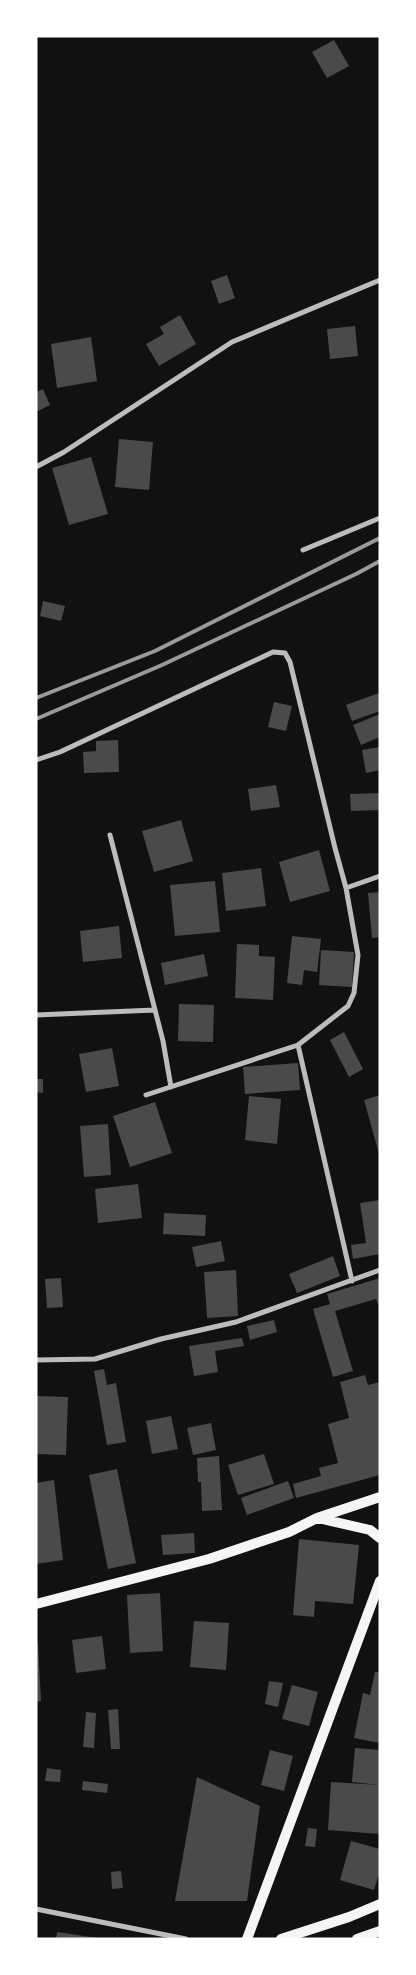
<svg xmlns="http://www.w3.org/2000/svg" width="416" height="1975" viewBox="0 0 416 1975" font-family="Lora,serif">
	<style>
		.building { fill: #4a4a4a }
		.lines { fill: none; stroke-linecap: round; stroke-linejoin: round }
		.minor { stroke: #bcbcbc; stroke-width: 5 }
		.secondary { stroke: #f5f5f5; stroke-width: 10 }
		.rail { stroke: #9a9a9a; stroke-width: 4 }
	</style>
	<rect width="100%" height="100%" fill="#111"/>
	<path class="building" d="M334,40L349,66L327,78L312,52Z
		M227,275L235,298L219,304L211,281Z
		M180,315L196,344L159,366L146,344L164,334L160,327Z
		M355,326L358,356L330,359L327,329Z
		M91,337L97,381L57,388L51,344Z
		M43,389L50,405L36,412V392Z
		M119,439L153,442L149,490L115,487Z
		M91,457L108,514L69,525L52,468Z
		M43,601L65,606L61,621L40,616Z
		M379,693L380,711L352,721L346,705Z
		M274,702L292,706L286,731L268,727Z
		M380,714V737L361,745L353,725Z
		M118,740L119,772L84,773L83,752L96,751V741Z
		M380,747V770L366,773L362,750Z
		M276,785L280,807L251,811L248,789Z
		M380,793V810L351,811L350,794Z
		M181,820L193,861L154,872L142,831Z
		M319,850L330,891L290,902L279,862Z
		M261,868L266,906L226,911L222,873Z
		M215,881L220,932L175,936L170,885Z
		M380,892V937L372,938L368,893Z
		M119,926L122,958L83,962L80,931Z
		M292,936L321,939L317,972L304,970L302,985L287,983Z
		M237,944L259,945V956L275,957L273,1000L235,998Z
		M321,950L354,952L352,987L319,985Z
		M204,954L208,976L165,985L161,963Z
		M179,1004L214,1005L213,1042L178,1041Z
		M344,1032L363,1069L349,1077L330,1040Z
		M112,1048L119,1086L86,1092L79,1054Z
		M298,1063L300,1090L245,1094L243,1067Z
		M36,1079H43V1093L36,1092Z
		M380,1095V1154H379L364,1100Z
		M249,1096L281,1099L277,1144L245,1140Z
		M155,1102L172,1153L130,1167L113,1116Z
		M108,1124L111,1175L84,1177L80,1126Z
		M138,1184L142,1218L98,1223L95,1189Z
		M380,1200V1254L353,1259L351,1245L366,1243L360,1203Z
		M164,1213L206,1215L205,1236L163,1234Z
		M221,1241L225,1261L196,1267L192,1247Z
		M333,1256L340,1276L297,1293L289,1274Z
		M236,1270L238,1316L207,1318L204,1272Z
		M61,1278L63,1307L47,1308L45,1279Z
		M380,1278V1309L376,1299L335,1311L353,1371L333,1377L313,1309L330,1304L327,1294Z
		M274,1320L277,1332L250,1340L247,1326Z
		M242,1338L244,1346L215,1351L218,1372L194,1376L189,1346Z
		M104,1369L107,1385L116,1383L126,1442L107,1445L94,1371Z
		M365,1375L368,1385L380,1382V1475L296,1498L293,1484L321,1476L319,1468L338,1463L328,1424L349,1418L340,1382Z
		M36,1396L68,1397L66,1455L36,1454Z
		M171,1416L178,1449L152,1454L146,1421Z
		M211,1423L216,1450L193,1455L187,1428Z
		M264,1454L274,1484L238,1495L228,1465Z
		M219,1456L222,1510L202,1511L201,1482H198L197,1458Z
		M117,1469L136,1563L108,1569L89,1475Z
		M54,1480L63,1560L36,1564V1483Z
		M288,1481L294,1498L247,1515L241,1498Z
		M194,1533L195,1553L163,1555L161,1535Z
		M299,1539L359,1545L353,1604L315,1601L314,1617L293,1615Z
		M160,1593L163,1651L130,1653L127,1595Z
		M194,1621L229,1623L226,1670L190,1667Z
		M102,1636L106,1669L76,1673L72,1640Z
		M36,1643H38L41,1701L36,1702Z
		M375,1672H380V1743L354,1738L363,1693L370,1695Z
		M269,1681L283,1683L278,1707L265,1704Z
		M292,1685L318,1692L309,1726L282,1719Z
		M118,1709L120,1749H111L108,1710Z
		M86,1712L96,1713L94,1748L83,1747Z
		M355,1748L380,1750V1785L352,1782Z
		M270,1750L293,1756L284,1791L261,1785Z
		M47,1768L61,1770L60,1782L45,1781Z
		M197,1777L260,1806L247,1901H175Z
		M83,1781L108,1784L107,1793L82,1790Z
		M331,1782L380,1785V1834L328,1830Z
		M308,1828L317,1829L315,1847L305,1846Z
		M351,1841L380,1849V1871L374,1890L340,1880Z
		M121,1871L123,1888L112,1889L111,1872Z
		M57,1932L98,1938L97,1939H56Z"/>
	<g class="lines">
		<path class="minor" d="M36,467L64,452L232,342L380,280
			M303,550L380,518
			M36,760L60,752L273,652L285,653L290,662L335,848L346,888L358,955L354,993L348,1006L298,1045L146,1095
			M110,835L163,1041L171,1087
			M346,888L380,876
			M36,1015L155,1010
			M298,1045L352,1281
			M36,1360L95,1359L161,1339L236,1322L380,1270
			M36,1909L186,1939"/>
		<path class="secondary" d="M318,1518L370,1530L380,1538
			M36,1604L209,1559L289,1532L317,1518L380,1497
			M247,1939L380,1581
			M281,1939L349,1917L380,1904
			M357,1939L380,1931"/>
		<path class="rail" d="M36,698L155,651L380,538
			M36,719L162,665L356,574L380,561"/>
	</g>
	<rect width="416" height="1975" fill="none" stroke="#ffffff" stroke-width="75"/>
</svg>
